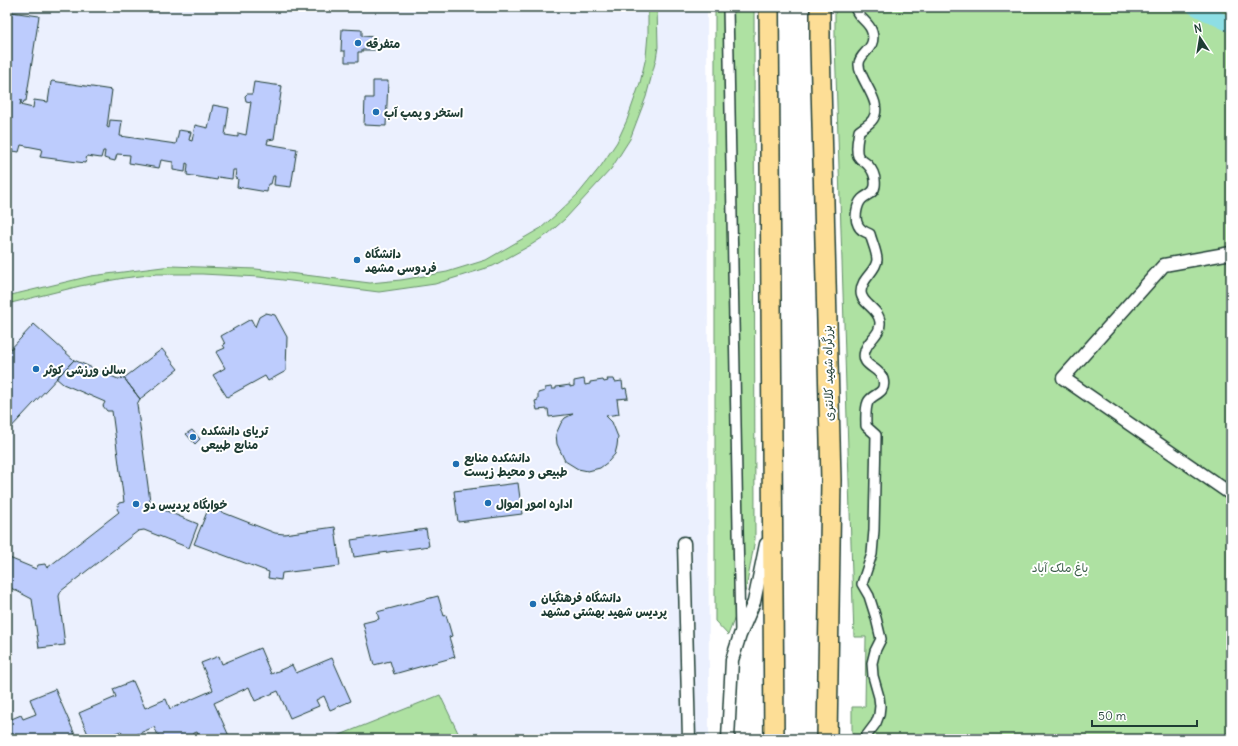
<svg xmlns="http://www.w3.org/2000/svg" width="1238" height="746" viewBox="0 0 1238 746" font-family="Delius,'Playpen Sans Arabic',sans-serif">
	<style>
		.built { fill: #ebf0fe }
		.green { fill: #aee1a2; stroke: #668f6b }
		.lines { fill: none; stroke-linecap: round; stroke-linejoin: round }
		.canal { stroke: #8ddee4; stroke-width: 15 }
		.building { fill: #bdccfd; stroke: #1f3d34 }
		.pedestrian-casing { stroke: #1f3d34; stroke-width: 12 }
		.minor-casing { stroke: #1f3d34; stroke-width: 15 }
		.trunk-casing { stroke: #1f3d34; stroke-width: 22 }
		.pedestrian { stroke: #fff; stroke-width: 9 }
		.minor { stroke: #fff; stroke-width: 12 }
		.trunk { stroke: #fdde96; stroke-width: 19 }
		.poi-dot { fill: #1f6fb2; stroke: #fff; stroke-width: 1.5 }
		.labels { text-anchor: middle; dominant-baseline: central; stroke-width: 4; stroke-linejoin: round; paint-order: stroke }
		.poi-label { font-size: 12px; font-weight: bold; fill: #1f3d34; stroke: #fff; text-anchor: start }
		.street-label { font-size: 12px; fill: #1f3d34; stroke: #fff }
		.park-label { font-size: 12px; fill: #3c5e4a; stroke: #fff }
	</style>
	<rect width="100%" height="100%" fill="#fff"/>
	<filter id="ink" filterUnits="userSpaceOnUse"><feTurbulence type="fractalNoise" baseFrequency=".025" numOctaves="2"/><feDisplacementMap in="SourceGraphic" scale="8" xChannelSelector="R" yChannelSelector="G"/><feConvolveMatrix kernelMatrix="1 2 1 2 8 2 1 2 1" color-interpolation-filters="sRGB"/></filter>
	<g filter="url(#ink)">
		<path class="built" d="M7,7H707L709,739H7Z"/>
		<path class="green" d="M648,7H657L658,47L656,59L646,97L630,139L611,169L565,219L548,234L531,245L493,266L435,284L379,292L259,277L202,274H157L124,278L80,286L7,304V296L91,276L171,266L256,269L370,283L401,280L447,272L486,260L541,228L558,213L579,193L601,166L617,142L627,120L640,83L646,57L648,34Z
			M715,7H754L755,539L746,589L728,635L715,621Z
			M835,7H1231V739H852V707H865L866,637H854L835,42Z
			M440,695L461,739H330Z"/>
		<g class="lines">
			<path class="canal" d="M1194,7L1231,25"/>
		</g>
		<path class="building" d="M11,12L39,16L26,101H24L23,104L21,103V100L20,105L33,108L34,100L48,102L51,82L52,81L112,90L107,127L109,128L110,120L122,121L120,136L176,144L179,130L191,132L189,140L192,141L195,125L208,128L213,105L229,108L225,135L238,137V133L246,135L251,102L246,101L245,96L247,94H252L254,82L282,86L274,139L268,140L267,144L297,149L291,187L274,185L275,176H273L271,184H268L267,192L237,187L238,179L235,178L236,170H233L232,179L218,177L217,180L187,175L188,164L186,163L185,172L173,170V162L161,160L159,168L129,163L130,155L117,154L115,161L107,159L104,158L105,151H103L101,158L87,156L85,163L40,157L42,149L21,145L19,152L7,150V40Z
			M342,29L362,30V36L376,37V50H362V52H358V62H345V51H341Z
			M373,81H388L386,126L364,125L365,98H373Z
			M266,313L275,315L287,337L286,371L268,381L265,376L227,397L213,375L225,368L216,352L225,348L223,345L225,344L221,336L251,319L255,327L259,317Z
			M34,324L74,360L7,432V353Z
			M162,349L178,369L140,399L124,378Z
			M74,360L118,379L124,378L140,399L137,404L150,501L154,506L198,524L189,548L144,530L138,531L61,591L59,596L65,645L39,648L32,599L7,586V557L36,569L38,565L45,564L47,568L119,512L117,509L119,503L124,502L112,411H107L103,406L105,402L63,384L56,378Z
			M584,379L585,385L590,384V382L603,380L604,382L608,381L607,379H614L615,382L622,381L623,389L626,388L628,398L617,399L619,414L606,416L612,422L618,437L617,446L615,454L608,462L600,468L588,471L578,469L565,461L557,444L556,434L561,423L565,418L573,414L549,417L548,409L537,410L535,401L538,400V393L545,391V388L551,387L552,389H556V387L570,385V387L574,386V381Z
			M192,430L200,439L195,444L186,434Z
			M518,483L522,514L458,522L454,491Z
			M209,507L275,533L284,534L335,527L340,566L282,573L281,580L268,578L269,572L194,544Z
			M426,529L429,546L354,557L351,540Z
			M438,596L444,616L446,615L452,636L449,637L455,657L394,674L390,661L374,665L363,623L379,619L377,612Z
			M260,648L271,674L292,665L296,673L332,658L351,701L330,710L324,696L316,700L319,706L290,718L278,691L255,701L249,687L214,703L229,736L222,739H201L197,732L192,734L194,739H160L154,727L126,739H124L121,731L113,734L116,739H90L79,713L116,697L113,689L133,681L145,708L166,699L170,709L213,690L201,663L219,656L222,664Z
			M55,689L76,737L71,739H7V721L21,715L23,719L36,714L30,699Z"/>
		<g class="lines">
			<g class="pedestrian-casing">
				<path id="pedestrian" d="M728,7L740,633
					M855,7C857,18 869,21 872,32C877,49 859,53 859,64C858,79 884,102 873,119C870,124 864,127 859,131C858,138 855,149 858,156C860,160 864,161 867,164C873,170 876,178 875,186C874,194 867,194 862,199C857,204 854,218 858,225C860,230 865,232 870,234C872,242 877,252 877,260C876,272 861,278 861,292C861,304 879,308 880,322C881,335 868,339 865,351C860,367 879,366 883,379C887,395 872,393 868,402C865,409 866,419 866,426L876,435L874,530L872,554L862,584L869,596L876,618L881,639L875,651L872,663L873,676L879,697L880,706L879,715L876,723L864,739"/>
			</g>
			<g class="minor-casing">
				<path id="minor" d="M1231,253L1164,265L1063,378L1231,494
					M684,543L689,739
					M728,739L732,660L740,635L754,602L766,544"/>
			</g>
			<g class="trunk-casing">
				<path id="trunk" d="M769,7L774,739
					M820,7V44L831,480L827,739"/>
			</g>
			<use href="#pedestrian" class="pedestrian"/>
			<use href="#minor" class="minor"/>
			<use href="#trunk" class="trunk"/>
		</g>
	</g>
	<g class="poi-dot">
		<circle cx="358" cy="43" r="4"/>
		<circle cx="376" cy="112" r="4"/>
		<circle cx="357" cy="260" r="4"/>
		<circle cx="36" cy="369" r="4"/>
		<circle cx="193" cy="437" r="4"/>
		<circle cx="456" cy="464" r="4"/>
		<circle cx="488" cy="503" r="4"/>
		<circle cx="136" cy="504" r="4"/>
		<circle cx="533" cy="604" r="4"/>
	</g>
	<g class="labels">
		<g class="poi-label">
			<text x="366" y="43">متفرقه</text>
			<text x="384" y="112">استخر و پمپ آب</text>
			<text x="365" y="253">دانشگاه<tspan x="365" dy="14">فردوسی مشهد</tspan></text>
			<text x="44" y="369">سالن ورزشی کوثر</text>
			<text x="201" y="430">تریای دانشکده<tspan x="201" dy="14">منابع طبیعی</tspan></text>
			<text x="464" y="457">دانشکده منابع<tspan x="464" dy="14">طبیعی و محیط زیست</tspan></text>
			<text x="496" y="503">اداره امور اموال</text>
			<text x="144" y="504">خوابگاه پردیس دو</text>
			<text x="541" y="597">دانشگاه فرهنگیان<tspan x="541" dy="14">پردیس شهید بهشتی مشهد</tspan></text>
		</g>
		<g class="street-label">
			<text transform="translate(828 373) rotate(-91)">بزرگراه شهید کلانتری</text>
		</g>
		<g class="park-label">
			<text x="1060" y="567">باغ ملک آباد</text>
		</g>
	</g>
	<rect width="1238" height="746" fill="none" stroke="#fff" stroke-width="24"/>
	<rect x="12" y="12" width="1214" height="722" fill="none" stroke="#1f3d34" stroke-width="1.5" filter="url(#ink)"/>
	<g transform="translate(1200 38) rotate(348)" stroke="#ffffff" stroke-width="3" paint-order="stroke">
	<path d="M0-3L7 15L0 10L-7 15Z" fill="#1f3d34"/>
	<text y="-6" font-size="11" font-weight="bold" text-anchor="middle" fill="#1f3d34">N</text>
	</g>
	<path d="M1092 720v6h105v-6" fill="none" stroke="#1f3d34" stroke-width="2"/>
	<text x="1098" y="720" font-size="12" fill="#1f3d34" stroke="#ffffff" stroke-width="3" paint-order="stroke">50 m</text>
</svg>
